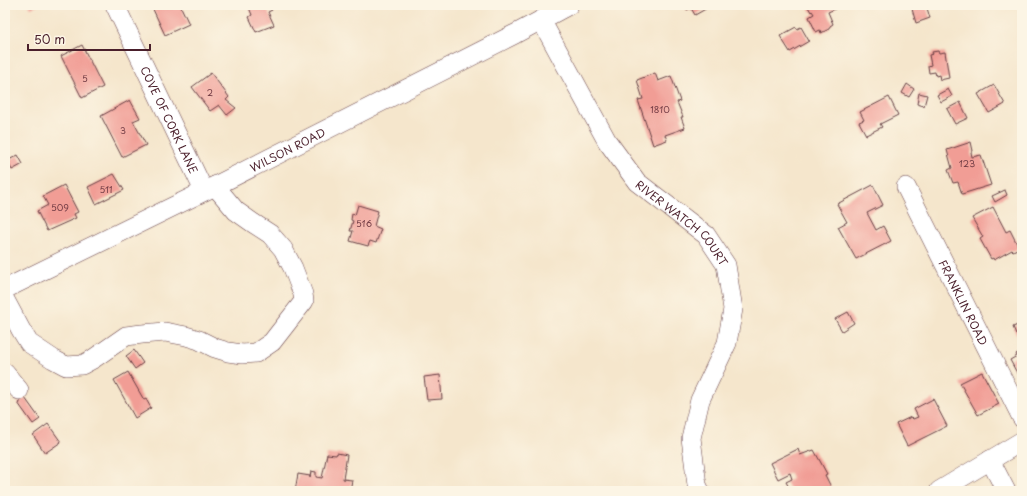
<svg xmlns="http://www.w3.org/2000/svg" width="1027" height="496" viewBox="0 0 1027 496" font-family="'Playpen Sans',sans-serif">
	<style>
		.building { fill: #f19d95 }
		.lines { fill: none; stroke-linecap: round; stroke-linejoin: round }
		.minor-casing { stroke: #643d43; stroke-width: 20 }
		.minor { stroke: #fff; stroke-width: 19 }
		.labels { text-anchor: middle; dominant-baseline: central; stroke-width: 3.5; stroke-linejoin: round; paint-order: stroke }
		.number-label { font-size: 9px; fill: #743e46 }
		.street-label { font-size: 11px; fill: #4a1f2b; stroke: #fcf5e5 }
	</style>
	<rect width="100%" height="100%" fill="#fcf5e5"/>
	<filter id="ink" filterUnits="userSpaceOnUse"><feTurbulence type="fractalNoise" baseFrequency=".025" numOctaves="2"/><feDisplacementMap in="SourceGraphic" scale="8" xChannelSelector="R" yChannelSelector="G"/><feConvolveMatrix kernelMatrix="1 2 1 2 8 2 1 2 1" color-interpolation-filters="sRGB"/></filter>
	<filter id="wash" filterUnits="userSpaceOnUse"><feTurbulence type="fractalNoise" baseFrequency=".012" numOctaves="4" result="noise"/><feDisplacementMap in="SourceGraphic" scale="16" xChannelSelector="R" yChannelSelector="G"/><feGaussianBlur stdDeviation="0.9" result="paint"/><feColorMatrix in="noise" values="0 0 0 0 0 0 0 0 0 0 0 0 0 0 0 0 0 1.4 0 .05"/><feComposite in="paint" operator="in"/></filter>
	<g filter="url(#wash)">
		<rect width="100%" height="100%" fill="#f5e6cc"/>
		<g id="blocks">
			<path class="building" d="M29,5H39L31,8Z
				M151,5H180L189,24L165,35Z
				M248,5H270L272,10L268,12L274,25L256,32L249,17L252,15Z
				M684,5H708L709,7L695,15L691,8L687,10Z
				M807,5H834L835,9L828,12L833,24L830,26L829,29L821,33L820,30L816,32L809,17L814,14L812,11L811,12Z
				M922,5H926L930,18L916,23L912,9Z
				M796,27L797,29L801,27L809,41L790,52L780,36Z
				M82,45L103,87L82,98L61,56Z
				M938,51L939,53L945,52L949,78L940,80L939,75L936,76L935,72L929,73L928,66L931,65L929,55L933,54L932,52Z
				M211,73L229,97L226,100L236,108L227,115L219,105L210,111L192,87Z
				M655,73L658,81L671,76L680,101L677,102L683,117H681L685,128L665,135L667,140L653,145L638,100L643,99L637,80Z
				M907,84L914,89L909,97L902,93Z
				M994,85L1005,104L989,113L978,94Z
				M948,89L952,96L941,102L937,95Z
				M919,93L927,95L924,106L917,104Z
				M889,97L898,115L880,124L882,127L866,135L859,122L864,120L860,112Z
				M130,100L140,118L133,121L146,145L122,157L101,116Z
				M960,102L968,118L955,124L947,109Z
				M971,142L973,151L971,152L972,157L981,155L991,185L962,194L958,182L953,183L948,170L952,168L947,150Z
				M18,155L23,164L12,170L7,161Z
				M114,174L124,190L96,204L88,187Z
				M64,185L78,212L74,214L76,218L47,231L37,211L48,205L43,196Z
				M873,185L883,205L867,213L876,230L883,226L891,241L856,259L838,227L847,222L837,204Z
				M1005,190L1007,195L995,202L992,196Z
				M358,205L378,211L374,226L381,229L376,243L370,241L368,246L350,241L353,231H350L353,221L351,220L352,214L355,215Z
				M993,207L1006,232L1010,230L1019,248L1013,251L1012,250L994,260L993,258L991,259L980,239L983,237L972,218Z
				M848,312L854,323L842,331L835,319Z
				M1022,323V331L1016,334L1013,327Z
				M134,350L143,363L135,369L126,356Z
				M1022,350V370L1017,373L1010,360L1017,356L1016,354Z
				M128,372L144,400L146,399L151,408L135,418L114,380Z
				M982,372L999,404L978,415L960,383Z
				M440,375L442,399L427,400L424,377Z
				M25,398L40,419L33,424L18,403Z
				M933,399L947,426L907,446L896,424L911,417L913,419L918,417L914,409Z
				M48,424L61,442L45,453L33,435Z
				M798,449L800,455L814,450L827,474L825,475L833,491H791L786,482L792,479L790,473L778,479L770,463Z
				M337,453L347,455L343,479L352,480L350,491H295L298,474L310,476V478L311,471L316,472V477L322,478L327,454L336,455Z"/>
		</g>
	</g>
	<g filter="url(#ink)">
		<use href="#blocks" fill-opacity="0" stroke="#643d43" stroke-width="1"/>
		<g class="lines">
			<g class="minor-casing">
				<g id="minor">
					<path id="s1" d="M115,5L204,191"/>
					<path id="s2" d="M541,20L607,141L637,182L706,235L726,265L733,309L727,343L700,400L691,438L697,485L700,491"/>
					<path id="s3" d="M906,187L1022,418"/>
					<path id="s4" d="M5,289L215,186L515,34L569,5"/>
					<path d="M5,300L21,330L29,343L53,359L66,366L82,365L93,359L126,336L142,334L165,332L186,336L199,340L215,348L228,352L242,354L256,353L272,342L304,301L303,294L293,268L283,249L270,234L253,223L236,211L215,186"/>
					<path d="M5,373L19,390"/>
					<path d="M990,460L1006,491"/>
					<path d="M939,491L1022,441"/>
				</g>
			</g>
			<use href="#minor" class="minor"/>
		</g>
	</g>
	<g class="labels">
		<g class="number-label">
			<text x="85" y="78">5</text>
			<text x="210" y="92">2</text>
			<text x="660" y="109">1810</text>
			<text x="123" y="130">3</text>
			<text x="967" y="163">123</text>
			<text x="106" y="189">511</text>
			<text x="60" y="207">509</text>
			<text x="364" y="223">516</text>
		</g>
		<g class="street-label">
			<text stroke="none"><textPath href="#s1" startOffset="127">COVE OF CORK LANE</textPath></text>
			<text stroke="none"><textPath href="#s4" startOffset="315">WILSON ROAD</textPath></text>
			<text stroke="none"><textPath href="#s2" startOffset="250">RIVER WATCH COURT</textPath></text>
			<text stroke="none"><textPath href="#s3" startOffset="129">FRANKLIN ROAD</textPath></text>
		</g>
	</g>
	<rect width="1027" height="496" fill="none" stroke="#fcf5e5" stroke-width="20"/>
	<path d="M28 44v6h122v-6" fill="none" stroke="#4a1f2b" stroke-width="2"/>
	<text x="34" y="44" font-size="12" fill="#4a1f2b" stroke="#fcf5e5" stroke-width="3" paint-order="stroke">50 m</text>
</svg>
